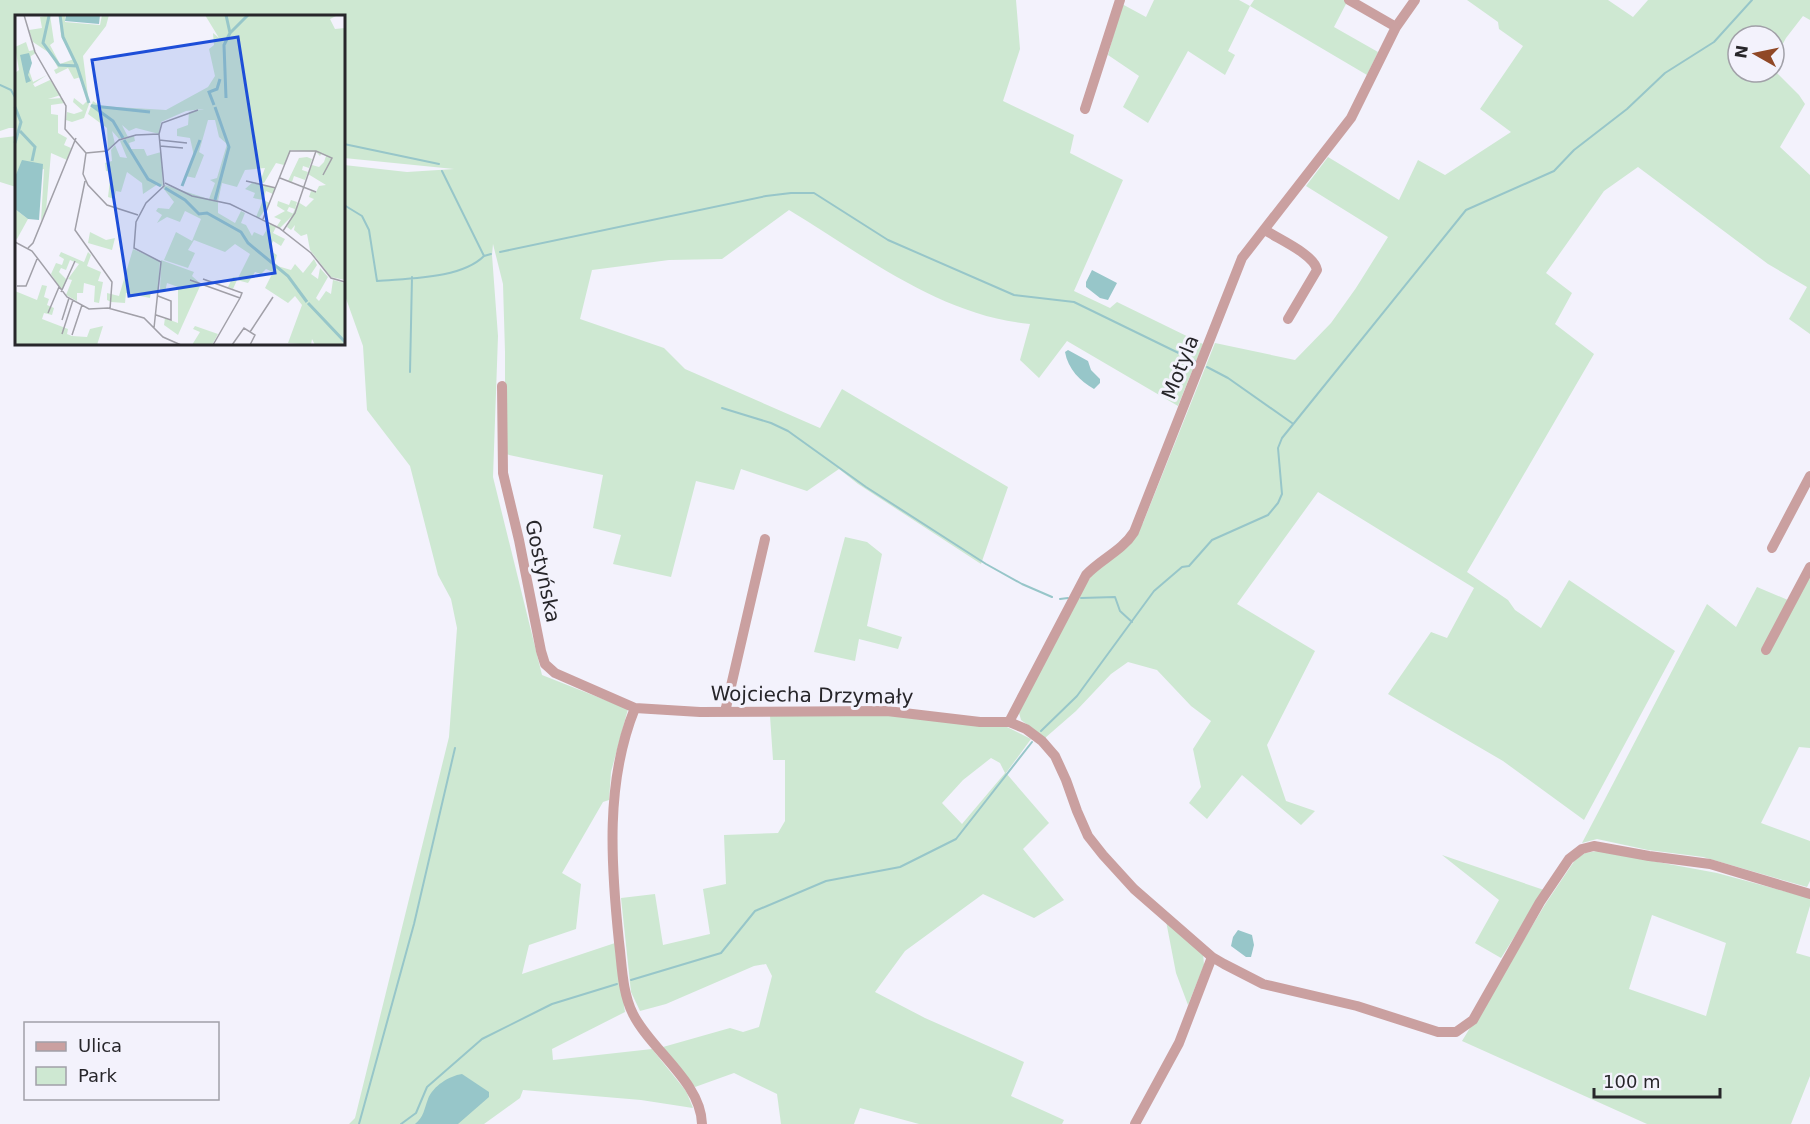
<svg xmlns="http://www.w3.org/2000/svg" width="1810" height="1124" viewBox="0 0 1810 1124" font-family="'DejaVu Sans',sans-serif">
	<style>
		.green { fill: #cee8d2; fill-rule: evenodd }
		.water { fill: #97c6c9 }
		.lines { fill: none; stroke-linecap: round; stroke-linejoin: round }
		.stream { stroke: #97c6c9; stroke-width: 2 }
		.minor { stroke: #caa0a0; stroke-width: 10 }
		.labels { text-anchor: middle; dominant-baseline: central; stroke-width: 6; stroke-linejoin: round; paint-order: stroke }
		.street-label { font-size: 20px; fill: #27262a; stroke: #f3f2fc }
		.inset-river { fill: none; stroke: #97c6c9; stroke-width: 3 }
		.inset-road { fill: none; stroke: #a1a0a8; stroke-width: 1.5 }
		.view { fill: #1d4ed8; fill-opacity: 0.15; stroke: #1d4ed8; stroke-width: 3 }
		.inset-edge { fill: none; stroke: #27262a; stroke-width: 3 }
	</style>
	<rect width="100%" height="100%" fill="#f3f2fc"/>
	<path class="green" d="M0,0H1016L1020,49L1003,101L1074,135L1070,153L1123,180L1074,291L1110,308L1117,302L1203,344L1178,406L1067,341L1039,378L1020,360L1030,324C941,316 863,255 789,210L722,259L669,260L592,270L580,319L664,348L685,369L820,428L842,389L1008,487L981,564L858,484L839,469L807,491L741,469L734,490L696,481L671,577L613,564L621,535L593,528L603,475L505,454V352L503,284L493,244L492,255L498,336L493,477L542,675L628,709L611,772L609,800L603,802L562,873L581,884L576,929L529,945L522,974L615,943L625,1012L552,1049L553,1060L652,1049L686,1091L693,1108L641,1100L523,1090L520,1098L484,1124H349L355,1118L449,737L457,628L451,599L438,575L410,466L367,410L363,346L344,293V165L407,172L454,169L344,158V16H16V128H9L0,131Z
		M1154,0H1239L1250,6L1254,0H1344L1347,2L1334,27L1378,52L1367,75L1250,6L1228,51L1235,55L1225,75L1188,51L1148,123L1123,107L1139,76L1108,55L1122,4L1146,17Z
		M1467,0H1608L1633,17L1648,0H1810V20L1803,16L1786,38L1774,60V36H1738V72H1774V70L1799,95L1805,104L1780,147L1810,175V334L1789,319L1807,287L1768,264L1638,167L1604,191L1546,273L1572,293L1555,324L1594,354L1467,572L1508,600L1515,610L1541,628L1569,580L1675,651L1584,820L1503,761L1388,694L1431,632L1447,638L1474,588L1318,492L1237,604L1315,651L1267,745L1286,801L1315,811L1301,825L1242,775L1207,819L1189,803L1201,787L1193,749L1211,721L1191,706L1157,670L1128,662L1111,674L1076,711L1045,738L1021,720L1018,709L1085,585L1098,567L1143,523L1215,343L1295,360L1331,323L1356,288L1388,237L1306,186L1328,157L1399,200L1418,160L1445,175L1511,132L1480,109L1523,46L1499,29L1498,22Z
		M16,136V187L0,182V138Z
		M845,537L867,542L882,554L867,626L902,637L898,649L859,639L855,661L814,652Z
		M1810,570V748L1799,747L1761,823L1810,841V881L1807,887L1703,857L1648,850L1597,839L1582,843L1707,604L1736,627L1757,587L1788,600Z
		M770,716H897L1005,726L1031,739L1006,773L1049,823L1023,849L1064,900L1034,918L983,894L905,951L875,992L925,1018L1024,1062L1011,1096L1064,1120L1062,1124H919L860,1108L854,1124H781L777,1094L734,1073L695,1087L663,1047L730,1028L743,1032L759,1027L772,976L766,964L754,966L666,1004L640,1011L631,992L621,898L655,894L663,945L710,934L703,889L726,884L724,835L778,833L785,821V760H773ZM991,758L1000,763L1005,773L962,824L942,803L963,780Z
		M1598,851L1717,873L1810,898V906L1796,953L1810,957V1076L1791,1124H1647L1462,1041L1546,903L1575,860L1585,853ZM1652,915L1726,943L1706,1016L1629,989Z
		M1442,855L1544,890L1501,958L1475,943L1499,900Z
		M1166,921L1203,953L1204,965L1188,1005L1176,973Z"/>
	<path class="water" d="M1092,270L1117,283L1108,300L1100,298L1086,287V282Z
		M1068,350L1088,361L1091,370L1100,379V383L1094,389C1080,381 1068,369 1065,352Z
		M1238,930L1252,935L1254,945L1251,957H1246L1231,946L1233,937Z
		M462,1074L489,1092V1097L458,1124H415C424,1117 424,1109 428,1099C433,1086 449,1076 462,1074Z"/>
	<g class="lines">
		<path class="stream" d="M0,85L11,90L16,99
			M344,144L439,164
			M442,171L484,256L491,254
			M344,205L362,216L369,230L377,281C408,278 461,279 484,256
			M500,252L766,196L791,193H814L888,240L1014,295L1074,302L1195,361
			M1207,367L1228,378L1292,423
			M410,372L412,277
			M722,408L771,423L788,431L866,487L986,564L1022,584L1052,597
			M1081,598L1115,597L1120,611L1132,622
			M1060,599L1068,598
			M1041,731L1077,696L1154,591L1182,567L1189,566L1212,540L1268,515L1278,503L1282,494L1278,448L1282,438L1466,210L1554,171L1574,150L1627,109L1665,73L1714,42L1752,0
			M631,980L721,953L755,911L826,881L900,867L956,839L1032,742
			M359,1124L414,924L455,748
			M401,1124L416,1113L427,1087L482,1039L552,1004L617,984"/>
		<path class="minor" d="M1349,0L1396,27
			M1085,109L1120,0
			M1265,230C1278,239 1314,254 1317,270L1288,319
			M502,386L503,473L519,540L541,651L545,664L555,673L635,708L700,712L887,711L980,722H1009L1026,729L1042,741L1055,756L1066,780L1077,811L1088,836L1103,855L1134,889L1212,957L1224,964L1263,984L1357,1006L1438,1032H1456L1473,1020L1540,902L1569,859L1582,849L1594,846L1649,856L1710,864L1810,894
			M1772,548L1810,476
			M1766,650L1810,567
			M635,708C605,782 611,865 619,942C622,965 622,992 633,1014C651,1050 701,1082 702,1124
			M725,712L765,539
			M1009,722L1086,575C1101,559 1122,551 1134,532L1242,258L1351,118L1396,27L1415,0
			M1135,1124L1179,1043L1212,957"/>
	</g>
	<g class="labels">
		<g class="street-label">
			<text transform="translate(1180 367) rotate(-68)">Motyla</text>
			<text transform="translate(543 571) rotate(78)">Gostyńska</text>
			<text transform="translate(812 695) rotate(1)">Wojciecha Drzymały</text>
		</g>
	</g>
	<g transform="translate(15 15)">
		<rect width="330" height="330" fill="#f3f2fc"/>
		<path d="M35,0L39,27L35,30L45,49L59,44L46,21L44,0H50V7L85,10L87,0H94L91,11L68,41L74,89L69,103L57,107L51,105L52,97L59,99L68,96L58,87L59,83L68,90L72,86L66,62L59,64L53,53L41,59L39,55L43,53L36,39L18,27L14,15L27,13L25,2ZM190,0H323L315,4L320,14L330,13V265L316,262L295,235L292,219L286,221L279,215L280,210L276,215L272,212L283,187L291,192L299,184L294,182L296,176L301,177L304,171L311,170L293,159L297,150L304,152L309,147L311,141L307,138L305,141L301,137L276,135L269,150L261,148L249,168L245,167L250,153L230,155L222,172L207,168L203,186L194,184L200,168L195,165L202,163L212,129L204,122L200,105H193L184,137L189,140L180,163L170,161L179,141L175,123L162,121V114L173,110L174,97L189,94L171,96L146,107L144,119L121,113L114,116L107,110L113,122L104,124L97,116L100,129L93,135L92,113L73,99L78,86L85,91L151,95L193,72L200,61L194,34L199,30L198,18L204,23ZM11,27L14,36L19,35L21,38L16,41L14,55L18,67L32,60L18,69L20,72L35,65L46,80L33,84L47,83L50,88L36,90V99L43,100V118L52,123L49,130L56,133L52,145L36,138L31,196L26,206L29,154L0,162V58L4,55L0,32ZM119,121L120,126L114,128L116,134H129L132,141L146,137L148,172L143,169L128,179L127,168L112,157L106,177L101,176L99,184L93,182L96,157L91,156L90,148L97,146L96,135L100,130L105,142L112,143L105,126ZM292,142L297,144L294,153L288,151L287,155L293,157L290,165L279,161L277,167L273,166L284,143ZM238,167L260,173L258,179L251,176L248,185L255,188L244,203L241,202L248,185L238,183L240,178L230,174ZM150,170L203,187V198L220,208L226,196L230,198L226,208L231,210L237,221L239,217L248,221L255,209L261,212L258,218L270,224L266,231L258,226L254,235L262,240L259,250L276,255L280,249L288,258L299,244L302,250L296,259L303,264L305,253L313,262L301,283L304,286L311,276L316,279L318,265L330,268V330H300L297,324L296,330L273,328L287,290L280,281L273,288L250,273L258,257L251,254L246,259L240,257L233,268L222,265L218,274L213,272L218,262L223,263L235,239L220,229L210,237L179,225L173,235L180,238L173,253L149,245L161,217L177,226L186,204L170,196L165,207L152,202L142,208L147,200L141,196L143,193L154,194L159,187L148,173ZM276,185L282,187L280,194L274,192L272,196L279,199L265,213L262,211L266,205L259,202L270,196L262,191L263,186L274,190ZM0,194L13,204L2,224L0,223ZM75,217L91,225L100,223L97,235L73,228ZM118,234L145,246L143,276H136L135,283L111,278L110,288L96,287L92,285V278L104,281ZM46,237L69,247L73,237L76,240L72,251L86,257L83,266L88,267L84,288L79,287L80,271L69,268L68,278H62V286L51,280L57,265L53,264L64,249L55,245L51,255L46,253L44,257L52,265L47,276L36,259L41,248L47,250L49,244L44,241ZM146,245L179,257L177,261L186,269L163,320L149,310L150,303L163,308V272L152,268L150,277L145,276ZM27,270L32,271L29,282L34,284L32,290L39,293L37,300L29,298L27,304L53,314L52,319L57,321L72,322L75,314L88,311L82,330H0V276L22,285ZM180,311L203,319L197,330H177L185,317L178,314Z" fill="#cee8d2"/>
		<path d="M51,0H85L84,9L50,6ZM14,38L17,48L13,60L16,66L11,68L5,40ZM7,145L28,149L24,205L13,204L0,194V162Z" fill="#97c6c9"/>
		<path class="inset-river" d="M45,0L48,22L62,51M34,1L28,28L44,50L62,51L74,88M215,18L233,0M211,83L209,30L215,18L211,0M76,90L98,106L108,123M199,90L194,77L202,74L205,64M78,91L135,97M0,92L6,107L0,128M200,92L214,132L200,185M5,116L20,132L17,146M109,125L133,164L146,171M167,171L185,125M150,173L170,185L184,199L192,198L226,217L233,228L273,261L292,287M293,288L330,327"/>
		<path class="inset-road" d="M9,0L20,37L51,91L50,114L71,138M144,125L172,128M145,131L168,133M71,138L68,159L73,170L92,190L123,200M71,138L92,136L104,125L121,120L144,119M265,163L301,177M70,166L60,215L97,267L95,294M231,166L261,173M150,168L177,181L215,189L264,213L296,238L316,263L330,267M248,204L275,136H301L317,143L308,160M268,216L280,198L301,136M0,227L17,236L52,282L74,294L93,293L129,303L148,322L166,330M13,233L18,228L61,123M188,264L227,278L225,283M175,265L225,283M2,271H11L22,244M46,277L60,246M33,298L44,272M141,300L156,305V286L143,281M47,305L54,283M139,313L146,247L119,233L121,207L131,188L149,171L144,119L147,108L183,95M235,317L258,282M47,319L58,285M57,320L67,290M198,330L225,283M217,330L229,313L240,320L235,330"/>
		<path class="view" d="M223,22L260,258L114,281L77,45Z"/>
		<rect width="330" height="330" class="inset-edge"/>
	</g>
	<rect x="24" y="1022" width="195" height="78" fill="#f3f2fc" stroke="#a1a0a8" stroke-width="1.5"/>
	<rect x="36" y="1042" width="30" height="9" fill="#caa0a0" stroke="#a1a0a8" stroke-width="1.5"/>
	<text x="78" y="1052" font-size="18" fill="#27262a">Ulica</text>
	<rect x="36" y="1067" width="30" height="18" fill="#cee8d2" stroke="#a1a0a8" stroke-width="1.5"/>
	<text x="78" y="1082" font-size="18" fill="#27262a">Park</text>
	<g transform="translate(1756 54) rotate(279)"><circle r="28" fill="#f3f2fc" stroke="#a1a0a8" stroke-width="1.5"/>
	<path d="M0-4.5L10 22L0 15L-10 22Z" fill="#904826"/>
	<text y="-9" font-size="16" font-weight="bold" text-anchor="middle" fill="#27262a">N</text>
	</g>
	<path d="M1594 1088v9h126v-9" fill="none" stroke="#27262a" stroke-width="3"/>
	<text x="1603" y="1088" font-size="18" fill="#27262a" stroke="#f3f2fc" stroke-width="4.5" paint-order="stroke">100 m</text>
</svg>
